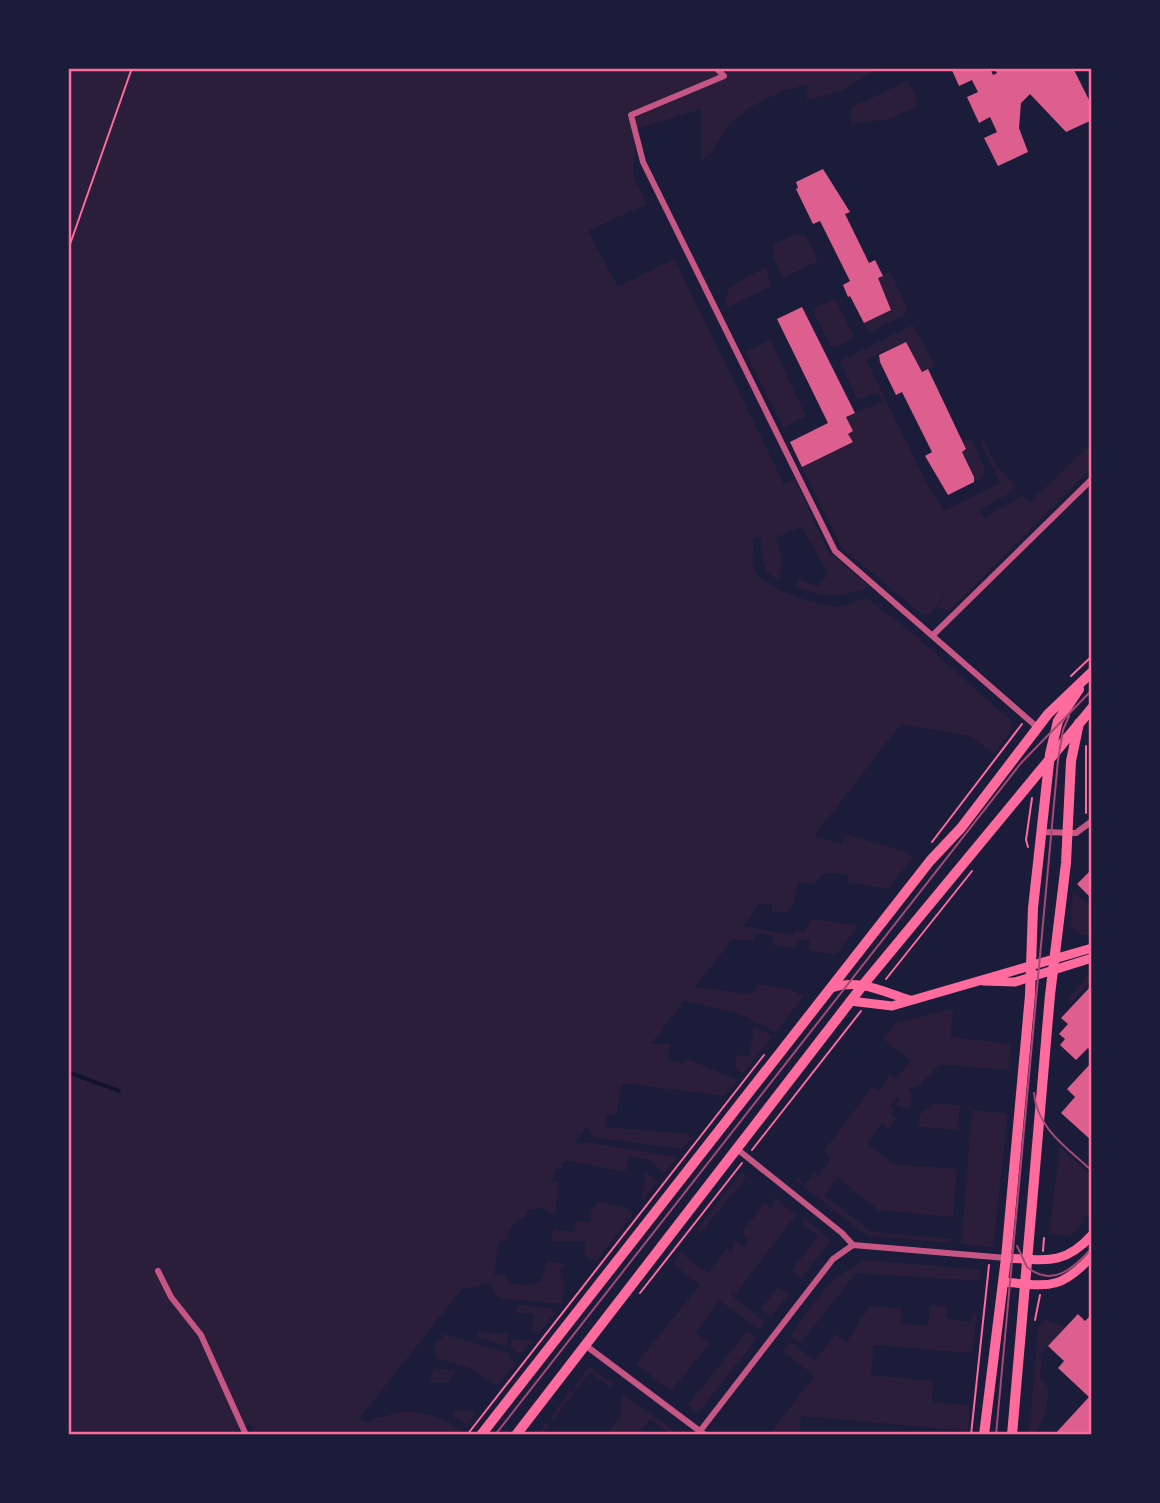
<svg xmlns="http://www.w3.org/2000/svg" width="1160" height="1503" viewBox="0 0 1160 1503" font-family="'Space Grotesk',sans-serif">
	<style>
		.green { fill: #2a1e3b }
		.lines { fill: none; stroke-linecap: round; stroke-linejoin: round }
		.stream { stroke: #12122b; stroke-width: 3.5 }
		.building { fill: #dd5f8e }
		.path { stroke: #ff6b9d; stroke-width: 2 }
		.minor { stroke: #c65784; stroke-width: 6 }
		.secondary { stroke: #ff6b9d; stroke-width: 9 }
		.primary { stroke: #ff6b9d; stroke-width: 10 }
		.tram { stroke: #a44b75; stroke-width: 2 }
		.neatline { fill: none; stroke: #ff6b9d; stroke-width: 2.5 }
	</style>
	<rect width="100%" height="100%" fill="#1b1b3a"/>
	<path class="green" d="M68,68H879L843,90L807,100V85C778,90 743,107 725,131C716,144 714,153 701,161V109L637,129L633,176L647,204L588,231L618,287L674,259L784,484L795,479L828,551L870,587C837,598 827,599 795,586L799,579L819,587L828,573L802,527L777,537C781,553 785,565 778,580C760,570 762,557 761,538H754C754,548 751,561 756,571C763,588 823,608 841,606C851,605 858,599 867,598L912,633L1011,721L1012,729L994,754L970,736L901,724L814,836L842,844L844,834L904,851L913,857L888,889L849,883L847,874H823L813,884L798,882C795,900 795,917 772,911V904L759,905L744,926L793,935L794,930L805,932L811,919L855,925L856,929L836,955L809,950L810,941L797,939L795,948L772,945L773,936L756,933L754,941L733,939L695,987L752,994L757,984L790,989L804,996L776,1032L738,1013L684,1001L662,1029V1033L659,1032L651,1044H671L667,1059L683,1063L687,1059L738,1080L725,1096L622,1083L616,1115L607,1114L605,1127L689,1134L691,1139L682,1149L592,1137L587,1126L574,1144L587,1142L678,1157L664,1174L650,1160L630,1156L625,1172L568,1161L563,1163L562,1169H555L553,1181L559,1182L555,1216L542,1208L529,1210L525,1217C513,1221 509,1230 507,1241H499L494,1274L507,1276V1283L526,1285L541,1281L547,1261L566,1264L560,1270L565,1289L562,1304L499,1298L489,1284L462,1289L359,1419L369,1423C376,1416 382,1417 389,1415C416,1406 440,1417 463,1431L460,1435H255L250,1423L226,1435H68Z
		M908,81L917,99L916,106L890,119L850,124L852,107Z
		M794,234L806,236L818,261L783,278L773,256L774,245Z
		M765,267L772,286L728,307L725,301L729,288Z
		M890,271L907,307L905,315L869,332L864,323L891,309L876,278Z
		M832,300H836L853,334L852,339L835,347L830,346L814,314L815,308Z
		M913,325L935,366L922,372L906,342L866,359L927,484L944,511L1000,483L980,441L984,440L997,467L1016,486L1013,491L979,511L984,518L1023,496L1030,502L1092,443V468L949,611L938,608L944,594L930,614L923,615L842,548L802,467L852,442L848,434L853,431L846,417L883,401L878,393L857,400L840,361Z
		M770,340L806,416L783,428L745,352Z
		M972,440L985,469L983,477L974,482L962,452L966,449L962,441Z
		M1073,892L1092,907V933L1082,936L1070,926Z
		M1092,968V980L1073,1001L1068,1000Z
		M953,1008L951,1037L1011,1044L1009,1070L940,1065L917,1087L908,1088L912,1096L909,1109L896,1106L900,1100L897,1097L890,1106L894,1109L892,1116L897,1119L889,1129L882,1123L867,1143L893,1164L957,1169L953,1217L878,1210L838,1178L824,1195L870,1231L951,1239L950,1243L867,1236L795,1180L796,1177L805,1185L814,1173L818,1176L831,1158L824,1151L872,1087L879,1092L889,1075L896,1079L910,1061L883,1039L894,1024Z
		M754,1027L773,1036L743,1073L735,1069L736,1055L749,1056Z
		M936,1103L960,1105L958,1130L918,1127L920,1114Z
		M972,1110L1008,1113L993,1247L961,1244Z
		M1060,1147L1092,1177V1213L1084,1218L1086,1220L1070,1236L1049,1234Z
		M646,1172L658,1181L641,1202L642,1199Z
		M742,1172L747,1176L700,1233L696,1230Z
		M772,1196L796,1215L736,1293L732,1291L730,1294L765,1322L760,1330L719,1300L695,1333L709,1344L671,1391L636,1364L700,1285L673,1264L681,1253L708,1273L726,1249L732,1252L734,1240L744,1247L747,1244V1237L742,1233L764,1203L771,1208L775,1202Z
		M597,1201L629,1209L633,1214L596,1261L584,1254L585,1242L551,1241L554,1227L556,1230L574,1232L576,1221L589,1222L591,1207L595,1208Z
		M804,1218L831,1240L801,1279L792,1270L818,1236L801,1222Z
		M869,1260L981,1270L980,1281L856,1273L800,1344L790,1336C813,1305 831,1271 869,1260Z
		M778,1287L788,1295L771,1317L761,1309Z
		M517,1305L550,1308L555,1313L538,1335L532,1328L534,1314L516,1313Z
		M930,1305L946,1307V1318L971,1323L973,1314H977L972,1353L874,1345L871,1375L933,1381L932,1402L970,1405L968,1431L801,1416L799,1435H769L814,1376L783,1351L790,1342L815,1360L836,1334L846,1343L870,1306L901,1308V1324L928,1326Z
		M1045,1320L1066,1327L1042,1353L1040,1379L1048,1387C1048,1407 1046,1419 1034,1435H1029L1038,1327Z
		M747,1331L757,1338L698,1413L688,1405Z
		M478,1332L508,1334L507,1346L478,1337Z
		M444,1334L508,1353L515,1365L498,1384H494L470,1368L436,1358L434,1347Z
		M511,1339L532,1340L520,1355L511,1348Z
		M589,1366L613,1384L610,1387L590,1372L542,1435H537L545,1423L549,1425L554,1419L551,1416L570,1391L574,1393L576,1389L574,1387Z
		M434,1368L456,1371L448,1382H429Z
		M622,1394L680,1435H666L667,1432L650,1419L637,1435H606L620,1417Z
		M454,1410L473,1411L475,1414L466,1424L453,1417Z"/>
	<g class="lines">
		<path class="stream" d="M68,1072L119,1091"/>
	</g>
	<path class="building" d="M951,68H990L993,75L997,73L994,68H1073L1092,106V120L1066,132L1030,94L1021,103L1019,128L1028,152L998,166L984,138L997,132L990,117L979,123L967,97L978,92L972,80L959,86Z
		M823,169L850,212L845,214L869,263L875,260L883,276L878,278L891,310L864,323L850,296L848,297L843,285L850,281L820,221L813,224L796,189L798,188L796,182Z
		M802,307L855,413L846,417L853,431L848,434L853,442L802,467L790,442L828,423L777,319Z
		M906,342L922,372L928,369L966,449L962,452L974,477V482L948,495L925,456L932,452L902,392L896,395L880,362L879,355Z
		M1092,869V899L1077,884Z
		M1092,985V1052L1088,1048L1076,1060L1060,1045L1065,1039L1059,1034L1068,1024L1061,1018Z
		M1092,1062L1089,1109L1092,1141L1061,1113L1075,1097L1067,1089Z
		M1078,1314L1085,1321L1092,1314V1435H1054L1089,1397L1058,1368L1064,1361L1048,1346Z"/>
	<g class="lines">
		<path class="path" d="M68,250L132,68
			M1071,676L1092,656
			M1086,746V813
			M932,842L1022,724
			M1028,847L1026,840L1032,798
			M886,979L972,871
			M752,1150L861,1011
			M1043,1251L1044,1238
			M640,1293L742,1163
			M1035,1320L1040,1295
			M467,1435L764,1055
			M971,1435L989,1265"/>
		<path class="minor" d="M716,68L724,76L631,115L643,162L835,551L1037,727
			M933,635L1092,479
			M1043,832L1076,833L1092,821
			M737,1149L842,1233L853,1245
			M158,1271L171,1297L201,1335L246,1435
			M585,1345L705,1435
			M697,1435L833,1259L853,1245L1006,1258"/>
		<path class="secondary" d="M983,981L1015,982L1092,958
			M831,988C859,978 883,992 910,1000
			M850,1001L892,1006L1092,948
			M1006,1258C1045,1260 1064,1266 1092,1235
			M1004,1282C1048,1286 1060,1291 1092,1256"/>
		<path class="primary" d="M481,1435L930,861L961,828L1048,714L1092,672
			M516,1435L863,985L1092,708
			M984,1435L1006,1258L1030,995L1033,908L1050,754L1058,721L1079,689
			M1012,1435L1050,995L1066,863L1071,761L1079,723"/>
		<path class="tram" d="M1034,1093C1037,1129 1068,1148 1092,1171
			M1017,1246L1027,1267C1053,1288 1074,1268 1092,1248
			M495,1435L1021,763L1092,690
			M996,1435L1058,760L1063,730L1069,716"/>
	</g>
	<rect width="1160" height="1503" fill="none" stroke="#1b1b3a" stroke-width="140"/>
	<rect x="70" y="70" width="1020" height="1363" class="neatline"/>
</svg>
